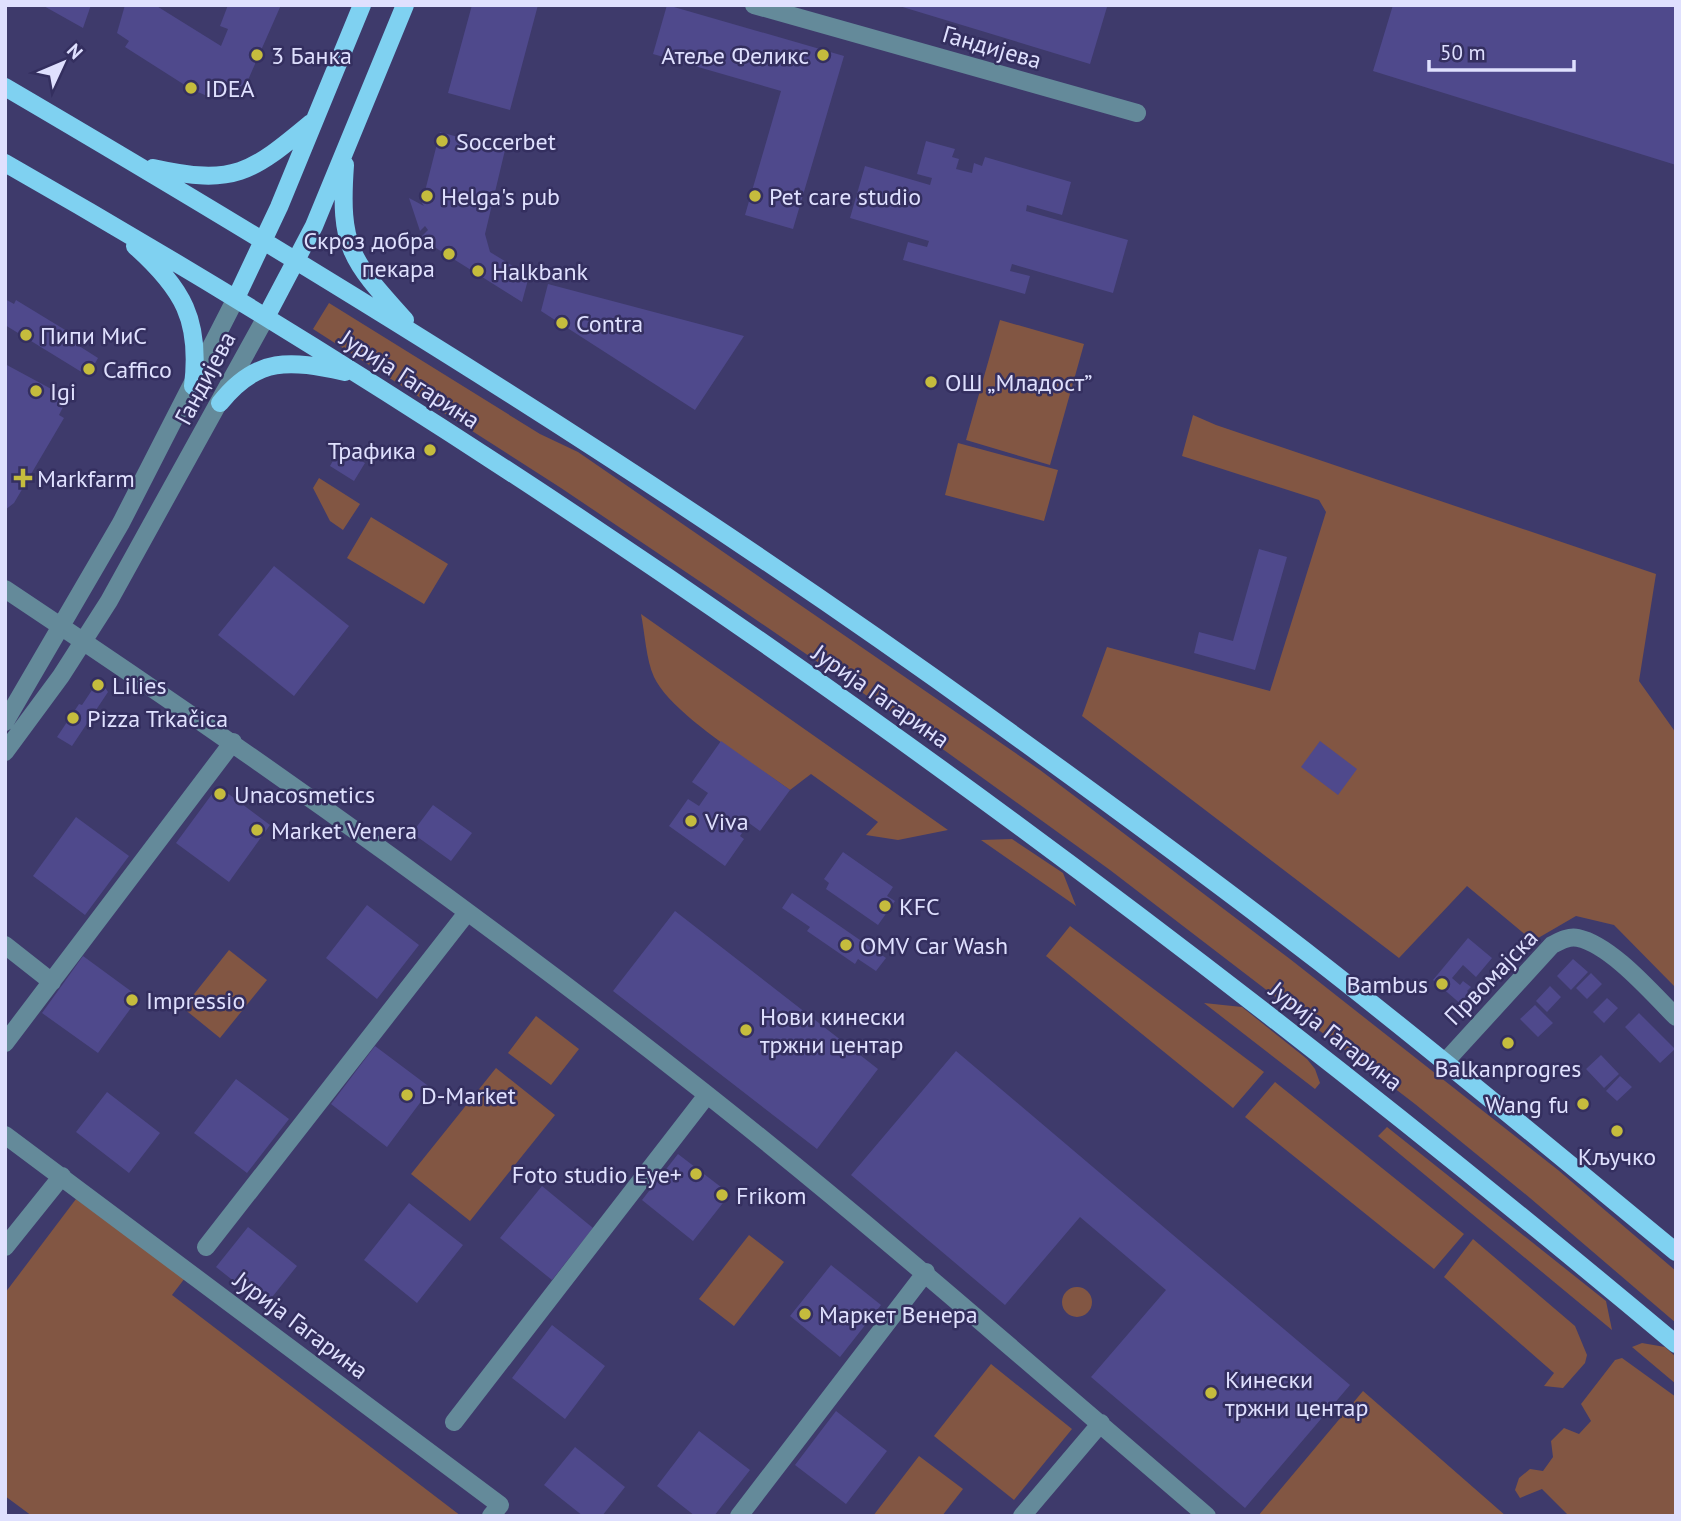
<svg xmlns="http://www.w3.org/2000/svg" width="1681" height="1521" viewBox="0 0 1681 1521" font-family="'PT Sans',sans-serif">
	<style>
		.green { fill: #825643 }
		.building { fill: #4f498c }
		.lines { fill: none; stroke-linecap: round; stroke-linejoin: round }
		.minor { stroke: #648a9a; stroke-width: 18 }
		.major { stroke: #7fd1f1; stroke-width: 18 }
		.poi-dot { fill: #c5bc3d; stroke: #342f5f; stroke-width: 2.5 }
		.labels { text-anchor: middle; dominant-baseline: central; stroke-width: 5; stroke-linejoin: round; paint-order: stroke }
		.street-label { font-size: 24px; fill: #dfe0fe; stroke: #342f5f }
		.poi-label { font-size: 24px; fill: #dfe0fe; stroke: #342f5f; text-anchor: start }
	</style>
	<rect width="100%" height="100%" fill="#3e3a6b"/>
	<path class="green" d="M329,303L540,434L578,452L1040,770L1290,959L1558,1170L1676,1271V1323L1530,1198L1415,1104L1110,870L908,724L723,597L561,488L313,329Z
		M1000,320L1084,344L1050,465L966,440Z
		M1193,415L1216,425L1656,574L1639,681L1676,733V988L1614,925L1576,916L1533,941L1467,886L1399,958L1082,716L1107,647L1270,691L1326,512L1319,500L1182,456Z
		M958,443L1058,470L1044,521L945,495Z
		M319,478L360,504L343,530L330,521L313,488Z
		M371,517L448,564L424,604L347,558Z
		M641,614L948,830L898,840L866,835L878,822L811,774L790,790C755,765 671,714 654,677C646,659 645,634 641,614Z
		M1012,839L1063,873L1076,906L981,840Z
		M1070,926L1264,1072L1233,1108L1046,956Z
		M229,950L267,980L220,1038L183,1008Z
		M1204,1003L1242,1007L1307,1059L1315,1069L1320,1083L1315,1089Z
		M536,1016L579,1049L551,1085L508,1053Z
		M496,1068L555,1115L470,1221L411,1174Z
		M1275,1082L1464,1234L1434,1269L1245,1117Z
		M1387,1127L1606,1301L1612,1330L1378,1136Z
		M76,1199L185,1278L172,1295L461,1516H32L5,1496V1293Z
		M749,1235L784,1262L734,1326L699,1299Z
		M1473,1239L1575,1326L1587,1355L1585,1363L1563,1388L1544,1386L1554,1373L1444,1277Z
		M1062 1302a15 15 0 1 1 30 0a15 15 0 1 1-30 0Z
		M1642,1343L1665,1347L1676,1357V1384L1632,1347Z
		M1622,1358L1676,1397V1516H1569L1542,1489L1520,1498L1515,1490L1519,1478L1530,1469L1543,1471L1553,1457L1551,1441L1564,1428L1579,1434L1591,1421L1581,1404L1615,1360Z
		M991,1364L1072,1429L1014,1500L934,1436Z
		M1363,1391L1506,1516H1258Z
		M919,1456L963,1489L942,1516H873Z"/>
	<path class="building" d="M42,5H91L83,28Z
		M125,5H155L221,46L228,29L220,26L228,5H281L248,80L231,95L214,99L191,89L125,47L129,41L117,33Z
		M472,5H538L510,110L448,93Z
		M667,5L844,56L793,229L745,215L781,91L653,54Z
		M896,5H1101L1107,7L1090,64Z
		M1393,5H1676V165L1373,71Z
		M440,132L505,150L485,234L490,252L529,276L522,302L420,238L428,230L425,226L420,231L409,198L424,206L422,203Z
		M926,141L955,149L952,157L959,159L956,169L972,173L974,163L982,166L985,157L1071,182L1062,215L1027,205L1026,211L1128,240L1113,293L1012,264L1010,271L1030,276L1025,294L903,260L908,242L927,247L929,241L850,218L865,166L930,185L932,178L917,174Z
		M548,284L703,325L744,336L695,410L541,311Z
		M5,299L14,304L16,300L80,339L76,344L98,358L88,376L5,325Z
		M5,364L55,391L52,397L61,401L63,407L59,415L64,418L14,503L5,510Z
		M340,448L365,463L354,481L330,466Z
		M1259,549L1287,557L1255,670L1194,653L1199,632L1233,641Z
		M274,566L349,626L294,696L218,635Z
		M102,683L108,692L72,746L57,737L79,704L82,705L96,684Z
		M721,741L790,790L760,831L749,823L740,836L744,839L725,866L669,826L688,799L699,806L708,793L692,782Z
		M1320,741L1357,769L1338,795L1301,767Z
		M218,786L270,825L229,882L176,843Z
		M433,805L472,833L451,861L412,833Z
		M76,817L129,856L85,915L33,876Z
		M843,852L893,887L887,896L895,901L878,925L826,889L829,883L824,879Z
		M792,893L886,958L876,971L858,959L855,964L807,931L810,927L782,908Z
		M367,905L419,945L377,999L326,958Z
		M675,911L878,1069L817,1149L613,991Z
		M1468,938L1492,958L1476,977L1463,965L1452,978L1460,985L1463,981L1471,987L1467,991L1479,1001L1470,1012L1433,980Z
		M83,956L139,997L98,1053L42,1013Z
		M1573,959L1588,972L1571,990L1557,976Z
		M1591,973L1602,984L1587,999L1576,988Z
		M1550,986L1561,997L1547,1012L1536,1001Z
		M1607,998L1618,1008L1604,1023L1593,1012Z
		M1535,1005L1553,1023L1538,1037L1520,1019Z
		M1639,1013L1675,1049L1660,1063L1625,1027Z
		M375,1046L431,1088L387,1147L331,1104Z
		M956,1051L1350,1385L1245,1508L1091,1377L1166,1290L1080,1217L1005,1305L851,1175Z
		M1601,1055L1619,1074L1604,1088L1586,1069Z
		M1620,1076L1632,1087L1617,1101L1606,1091Z
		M236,1079L289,1119L247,1173L194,1133Z
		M107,1092L160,1133L129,1173L76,1132Z
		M678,1154L730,1194L693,1241L642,1200Z
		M542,1186L593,1228L552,1280L500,1238Z
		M409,1203L463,1245L417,1303L364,1260Z
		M248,1227L297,1266L265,1306L216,1267Z
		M831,1265L881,1305L840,1357L790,1316Z
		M552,1325L605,1366L565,1419L512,1378Z
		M836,1411L887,1451L846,1504L795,1465Z
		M699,1431L750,1470L714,1516H695L657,1486Z
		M575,1447L625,1487L602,1516H583L544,1485Z"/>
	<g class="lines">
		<path class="minor" d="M754,5L1137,113
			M5,589C244,748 480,915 705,1093C877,1229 1041,1374 1207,1516
			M5,722L121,523L236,298
			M5,752L61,676L109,601L266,317
			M5,945L52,982
			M5,1043L233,742
			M1445,1062L1552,945C1560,941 1568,936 1578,938C1611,945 1652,993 1676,1017
			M5,1135L500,1505L491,1516
			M5,1247L62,1176
			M206,1247L466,914
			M454,1422L707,1095
			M739,1516L926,1272
			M1022,1516L1101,1423"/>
		<path class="major" d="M5,87C341,284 673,489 989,717C1100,797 1210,877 1318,961C1439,1055 1557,1154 1676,1252
			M5,163C599,501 1153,906 1676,1344
			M345,165C339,248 351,260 405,320
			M153,168C234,186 251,173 311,123
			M135,246C183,289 201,320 193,386
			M236,298L279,207L362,5
			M266,317L314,226L405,5
			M220,403C257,356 290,360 345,372"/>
	</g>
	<g class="poi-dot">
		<circle cx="257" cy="55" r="7"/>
		<circle cx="823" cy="55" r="7"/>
		<circle cx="191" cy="88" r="7"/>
		<circle cx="442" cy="141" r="7"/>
		<circle cx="427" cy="196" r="7"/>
		<circle cx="755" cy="196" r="7"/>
		<circle cx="449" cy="254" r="7"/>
		<circle cx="478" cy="271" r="7"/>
		<circle cx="562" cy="323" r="7"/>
		<circle cx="26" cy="335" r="7"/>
		<circle cx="89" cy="369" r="7"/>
		<circle cx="931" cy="382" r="7"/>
		<circle cx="36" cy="391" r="7"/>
		<circle cx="430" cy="450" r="7"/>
		<path d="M19.5 467.5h7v7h7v7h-7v7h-7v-7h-7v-7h7z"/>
		<circle cx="98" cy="685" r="7"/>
		<circle cx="73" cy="718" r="7"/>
		<circle cx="220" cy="794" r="7"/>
		<circle cx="691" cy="821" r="7"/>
		<circle cx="257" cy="830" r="7"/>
		<circle cx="885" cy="906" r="7"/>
		<circle cx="846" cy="945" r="7"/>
		<circle cx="1442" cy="984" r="7"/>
		<circle cx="132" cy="1000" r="7"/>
		<circle cx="746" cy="1030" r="7"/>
		<circle cx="1508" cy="1043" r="7"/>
		<circle cx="407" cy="1095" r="7"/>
		<circle cx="1583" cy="1104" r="7"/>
		<circle cx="1617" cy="1131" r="7"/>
		<circle cx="696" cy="1174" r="7"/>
		<circle cx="722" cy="1195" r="7"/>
		<circle cx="805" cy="1314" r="7"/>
		<circle cx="1211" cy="1393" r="7"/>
	</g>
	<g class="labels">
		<g class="street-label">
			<text transform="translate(992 47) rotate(16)">Гандијева</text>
			<text transform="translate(205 378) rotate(-62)">Гандијева</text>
			<text transform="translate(410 379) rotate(33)">Јурија Гагарина</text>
			<text transform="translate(881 696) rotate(35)">Јурија Гагарина</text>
			<text transform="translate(1491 977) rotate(-46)">Првомајска</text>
			<text transform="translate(1336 1036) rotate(38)">Јурија Гагарина</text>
			<text transform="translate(301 1325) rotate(37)">Јурија Гагарина</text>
		</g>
		<g class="poi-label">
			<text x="271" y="55">3 Банка</text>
			<text x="809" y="55" text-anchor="end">Атеље Феликс</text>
			<text x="205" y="88">IDEA</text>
			<text x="456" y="141">Soccerbet</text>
			<text x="441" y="196">Helga's pub</text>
			<text x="769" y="196">Pet care studio</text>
			<text x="435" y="240" text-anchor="end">Скроз добра<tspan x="435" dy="28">пекара</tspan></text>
			<text x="492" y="271">Halkbank</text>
			<text x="576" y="323">Contra</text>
			<text x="40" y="335">Пипи МиС</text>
			<text x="103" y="369">Caffico</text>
			<text x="945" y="382">ОШ „Младост”</text>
			<text x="50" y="391">Igi</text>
			<text x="416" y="450" text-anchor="end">Трафика</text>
			<text x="37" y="478">Markfarm</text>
			<text x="112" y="685">Lilies</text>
			<text x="87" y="718">Pizza Trkačica</text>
			<text x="234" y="794">Unacosmetics</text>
			<text x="705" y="821">Viva</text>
			<text x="271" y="830">Market Venera</text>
			<text x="899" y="906">KFC</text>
			<text x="860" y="945">OMV Car Wash</text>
			<text x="1428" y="984" text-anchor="end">Bambus</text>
			<text x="146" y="1000">Impressio</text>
			<text x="760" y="1016">Нови кинески<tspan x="760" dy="28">тржни центар</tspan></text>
			<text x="1508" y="1068" text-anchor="middle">Balkanprogres</text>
			<text x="421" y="1095">D-Market</text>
			<text x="1569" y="1104" text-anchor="end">Wang fu</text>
			<text x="1617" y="1156" text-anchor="middle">Кључко</text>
			<text x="682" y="1174" text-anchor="end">Foto studio Eye+</text>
			<text x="736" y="1195">Frikom</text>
			<text x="819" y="1314">Маркет Венера</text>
			<text x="1225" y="1379">Кинески<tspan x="1225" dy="28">тржни центар</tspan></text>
		</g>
	</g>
	<rect width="1681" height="1521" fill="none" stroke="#dfe0fe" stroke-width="14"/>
	<g transform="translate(63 63) rotate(46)" stroke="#342f5f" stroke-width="5" paint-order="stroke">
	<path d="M0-5L12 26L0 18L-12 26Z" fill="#dfe0fe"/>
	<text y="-10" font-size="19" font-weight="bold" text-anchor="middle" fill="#dfe0fe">N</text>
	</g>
	<path d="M1429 60v10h145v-10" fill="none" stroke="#dfe0fe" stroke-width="3.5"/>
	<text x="1440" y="60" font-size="21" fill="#dfe0fe" stroke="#342f5f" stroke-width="5" paint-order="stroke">50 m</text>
</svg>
